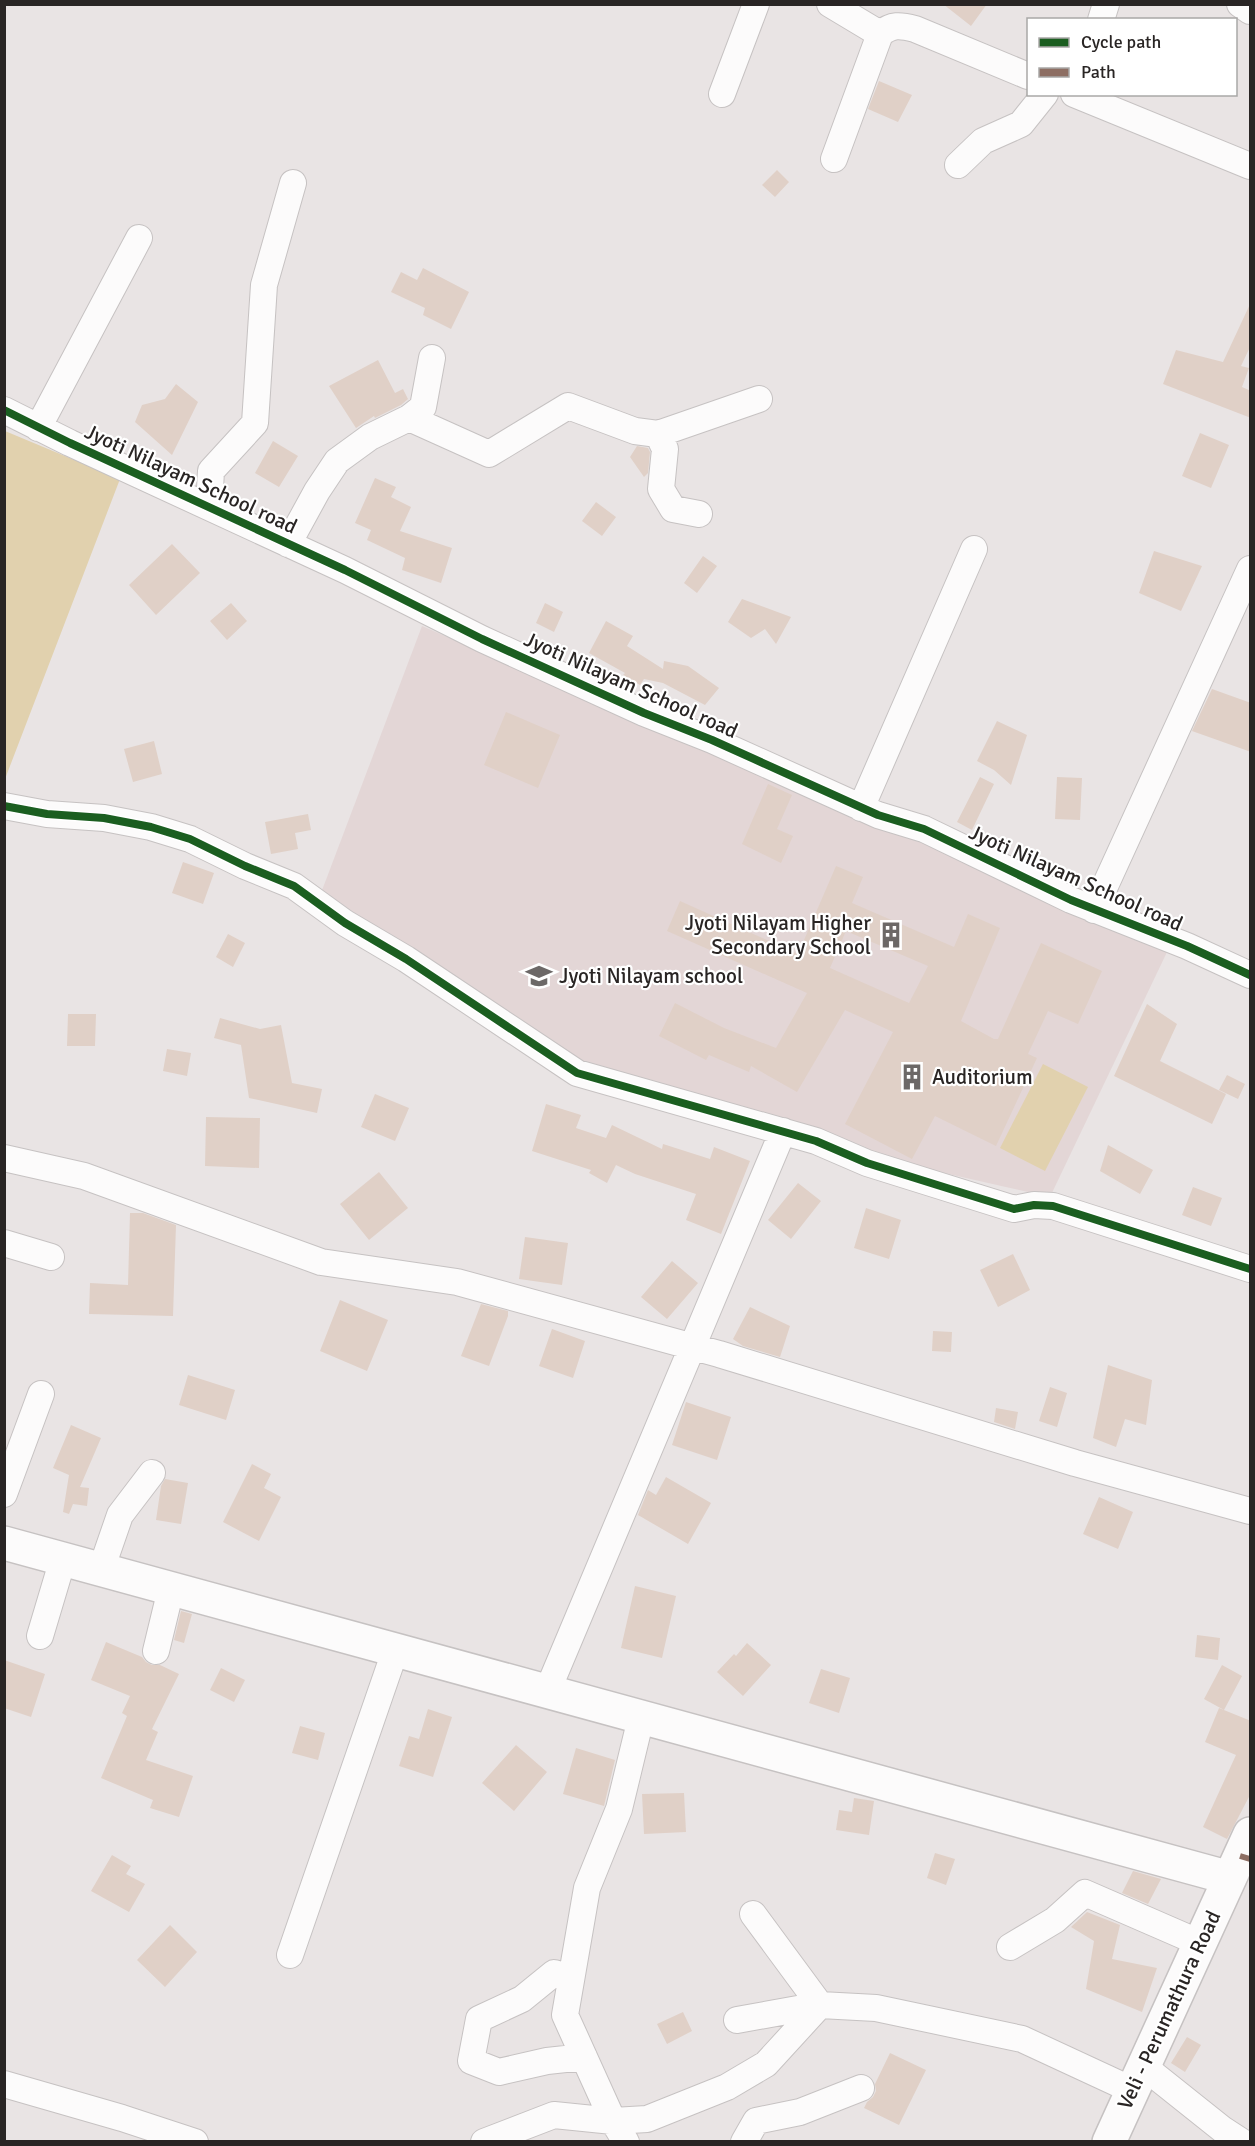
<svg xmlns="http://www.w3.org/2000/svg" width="1255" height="2146" viewBox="0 0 1255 2146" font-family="Signika,sans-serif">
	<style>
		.built { fill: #e3d6d6 }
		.green { fill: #e1d1ae }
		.building { fill: #e0d0c7; fill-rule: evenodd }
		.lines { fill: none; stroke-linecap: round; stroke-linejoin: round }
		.minor-casing { stroke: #c6c2c2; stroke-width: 28 }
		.secondary-casing { stroke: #c6c2c2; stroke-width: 36 }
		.minor { stroke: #fcfbfb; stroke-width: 26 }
		.secondary { stroke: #fcfbfb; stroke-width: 33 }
		.quiet { stroke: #8d6e63; stroke-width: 6; stroke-dasharray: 12 6; stroke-linecap: butt }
		.cycleway-casing { stroke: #fff; stroke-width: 11 }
		.cycleway { stroke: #1b5e20; stroke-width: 8 }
		.labels { text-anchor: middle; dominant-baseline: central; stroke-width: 4.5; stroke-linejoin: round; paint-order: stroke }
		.street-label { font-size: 21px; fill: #292524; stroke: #fff }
		.poi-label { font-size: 21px; fill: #292524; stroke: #fff; text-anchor: start }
	</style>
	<rect width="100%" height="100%" fill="#e9e4e4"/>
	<path class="built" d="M422,626L1168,950L1050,1197L922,1168L573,1059L321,893Z"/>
	<path class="green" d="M5,431L120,479L5,779Z
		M1043,1064L1088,1087L1045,1171L1000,1148Z"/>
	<path class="building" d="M943,4H987L971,26Z
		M879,81L912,95L898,122L868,109Z
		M777,170L789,182L775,197L762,185Z
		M423,268L469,292L451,329L423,315L425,308L391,292L401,272L417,280Z
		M1251,302V345L1241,366L1249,368L1242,387L1251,391V418L1163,384L1176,350L1223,362Z
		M378,360L395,393L403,389L408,399L401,405L375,418L374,416L356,428L329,386Z
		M176,384L198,402L172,455L135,422L142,405L165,399Z
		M1200,433L1229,445L1211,488L1182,476Z
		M273,441L298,456L279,487L255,473Z
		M637,446L648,448L650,452L648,473L644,477L630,457Z
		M375,478L396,487L391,497L411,507L400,531L452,548L441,583L402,570L405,558L367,540L371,530L355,523Z
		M596,502L616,517L602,536L582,521Z
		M172,544L200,573L156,615L129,585Z
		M1154,551L1202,566L1181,611L1139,593Z
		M703,556L717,566L697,593L684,583Z
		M742,599L791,617L776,644L765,629L751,638L728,622Z
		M231,603L247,621L227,640L210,621Z
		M545,603L563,612L554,632L536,623Z
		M606,621L633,636L627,646L663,669L664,661L688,666L719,688L705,705L663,683L644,679L640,685L623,675L625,673L589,653Z
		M1212,689L1251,703V752L1192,731Z
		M506,712L560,735L538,788L484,765Z
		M997,721L1027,735L1011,785L994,770L977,761Z
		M154,741L162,774L133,782L124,749Z
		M980,777L994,784L972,830L957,822Z
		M1057,777L1082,778L1080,820L1055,819Z
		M768,784L792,795L777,829L793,836L781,863L742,844Z
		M308,814L311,830L295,833L298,849L271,854L265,822Z
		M183,862L214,873L203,904L172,893Z
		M836,866L863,877L852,903L954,947L968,914L1000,928L961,1021L994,1039H998L1041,943L1102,971L1078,1024L1048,1011L1028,1054L1037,1058L996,1146L935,1116L912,1159L845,1124L893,1032L845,1010L797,1092L751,1066L749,1072L709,1055L706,1060L659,1036L675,1003L724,1028L776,1048L807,993L667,931L680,901L798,954ZM846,931L928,966L909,1003L830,968Z
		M228,934L245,943L233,967L216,957Z
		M1147,1004L1177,1024L1160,1061L1226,1094L1212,1124L1114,1076Z
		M68,1014H96L95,1046H67Z
		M220,1018L260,1029L281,1025L292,1083L322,1089L317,1113L249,1098L241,1045L214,1038Z
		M167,1049L191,1053L187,1076L163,1071Z
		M1227,1075L1245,1084L1238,1099L1219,1090Z
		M375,1094L409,1108L395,1141L361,1127Z
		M546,1104L581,1115L576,1128L606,1138L612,1125L662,1149L663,1144L710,1159L714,1147L750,1161L721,1234L686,1220L696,1194L635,1174L616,1165L607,1183L589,1173L591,1170L532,1151Z
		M206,1117L260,1118L259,1168L205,1166Z
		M1108,1145L1153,1170L1140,1194L1100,1171Z
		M379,1172L408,1208L369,1240L340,1204Z
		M798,1183L821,1201L791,1239L768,1220Z
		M1193,1187L1222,1198L1211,1226L1182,1215Z
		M866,1208L901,1220L889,1259L854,1248Z
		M130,1213H143L176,1225L173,1316L89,1314L90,1283L128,1285Z
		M525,1237L568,1243L562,1285L519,1279Z
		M1013,1254L1030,1290L998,1307L980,1270Z
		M672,1261L698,1283L667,1319L641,1297Z
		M340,1300L388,1320L367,1371L320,1351Z
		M481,1304L508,1311V1316L489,1366L461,1356Z
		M750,1307L790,1326L780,1357L743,1346L733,1339Z
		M552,1329L585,1341L573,1378L539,1366Z
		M933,1331L952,1332L951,1352L932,1351Z
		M1108,1365L1152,1380L1146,1425L1125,1419L1116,1447L1093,1438Z
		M188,1375L235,1390L226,1420L179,1405Z
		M1050,1387L1067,1393L1057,1427L1039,1421Z
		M686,1402L731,1417L717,1460L672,1445Z
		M996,1408L1018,1412L1015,1429L994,1422Z
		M71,1425L101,1438L80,1487L89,1488L87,1506L73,1504L69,1514L63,1512L69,1475L53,1468Z
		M252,1464L271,1474L264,1488L281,1497L259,1541L223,1522Z
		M666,1477L711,1503L688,1544L638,1515L648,1490L656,1495Z
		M165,1479L188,1483L181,1524L156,1520L161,1486Z
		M1099,1497L1133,1512L1118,1549L1083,1534Z
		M635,1586L676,1596L662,1658L621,1648Z
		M181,1611L192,1614L184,1643L174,1640Z
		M1197,1635L1220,1638L1218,1660L1195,1657Z
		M106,1642L142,1657L146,1662L152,1665H160L179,1674L152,1729L158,1732L146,1760L193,1776L179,1817L150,1808L153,1800L101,1778L127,1716L122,1713L130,1696L91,1680Z
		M747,1643L771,1665L743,1696L717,1672L734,1654L736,1656Z
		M4,1660L45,1674L31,1717L4,1708Z
		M1222,1665L1242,1676L1224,1710L1204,1699Z
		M221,1668L245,1680L234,1702L210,1690Z
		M821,1669L850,1678L839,1713L809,1703Z
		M1219,1708L1251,1721V1793L1227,1839L1203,1827L1236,1755L1205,1742Z
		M428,1709L452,1717L433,1777L399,1766L409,1736L419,1739Z
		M300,1726L325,1733L318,1760L292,1753Z
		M516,1745L547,1772L514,1811L482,1783Z
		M576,1748L615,1760L604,1806L563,1794Z
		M684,1793L686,1832L644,1834L642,1794Z
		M854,1798L874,1801L869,1835L836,1830L839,1810L852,1812Z
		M935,1853L955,1859L946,1885L927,1878Z
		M112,1855L131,1866L126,1874L145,1884L129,1912L91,1891Z
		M1133,1871L1161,1879L1148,1904L1122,1893Z
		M1087,1912L1120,1925L1112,1959L1157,1968L1142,2012L1086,1989L1094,1941L1071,1927Z
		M170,1925L197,1952L165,1987L137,1960Z
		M683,2012L692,2031L667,2044L657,2024Z
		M1187,2037L1201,2045L1185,2072L1171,2063Z
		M890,2053L926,2070L899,2125L864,2108L867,2102L873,2097L876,2091L875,2084Z"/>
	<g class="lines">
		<g class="minor-casing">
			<path id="minor" d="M830,4L880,34
				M1240,4L1250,11
				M1101,20L1106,4
				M722,94L756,4
				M1074,94L1250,166
				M834,159L880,34C892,24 900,25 915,29L1028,76
				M958,165L983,141L1021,124L1045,94
				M4,410L70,443L345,570L482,639L644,713L712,740L878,815L924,829L1071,900L1187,946L1250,975
				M409,418L423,407L432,358
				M38,428L139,238
				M658,434L665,449L661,489L673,509L699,514
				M209,506L211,471L255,423L264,285L293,183
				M288,544L317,491L337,461L370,437L409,418L489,454L568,406L635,431L658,434L759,399
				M4,806L47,814L104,818L151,827L190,839L245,866L294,886L345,923L406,959L577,1073L816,1141L867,1163L1014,1209L1034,1205L1053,1206L1250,1269
				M861,808L974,549
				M1094,910L1250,569
				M4,1158L84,1176L321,1262L457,1282L719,1354L1075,1463L1250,1511
				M4,1243L51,1257
				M4,1494L41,1394
				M101,1570L120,1515L152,1473
				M40,1636L63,1559
				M156,1651L171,1589
				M547,1692L783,1131
				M1010,1947L1055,1920L1085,1893L1200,1943
				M290,1955L393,1657L398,1652
				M571,1978L554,1973L522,1999L479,2019L471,2061L499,2072L547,2061L584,2057
				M737,2020L820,2005L753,1914
				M1143,2066L1222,2129L1242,2142
				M4,2084L122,2118L195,2142
				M484,2142L554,2115L613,2121L647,2119L727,2087L766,2064L820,2005L876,2008L1022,2039L1132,2090
				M626,2142L613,2121L565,2015L587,1888L619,1809L641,1718
				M744,2142L756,2121L800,2112L861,2088"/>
		</g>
		<g class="secondary-casing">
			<path id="secondary" d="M4,1543L1230,1878
				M1109,2142L1250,1834"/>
		</g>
		<use href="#minor" class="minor"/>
		<use href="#secondary" class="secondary"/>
		<path class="quiet" d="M1240,1856L1250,1859"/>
		<g class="cycleway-casing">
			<path id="cycleway" d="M4,410L70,443L345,570L482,639L644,713L712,740L878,815L924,829L1071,900L1187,946L1250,975
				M4,806L47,814L104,818L151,827L190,839L245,866L294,886L345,923L406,959L577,1073L816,1141L867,1163L1014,1209L1034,1205L1053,1206L1250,1269"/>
		</g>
		<use href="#cycleway" class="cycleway"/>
	</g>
	<defs>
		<g id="building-bare" transform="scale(2.07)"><path d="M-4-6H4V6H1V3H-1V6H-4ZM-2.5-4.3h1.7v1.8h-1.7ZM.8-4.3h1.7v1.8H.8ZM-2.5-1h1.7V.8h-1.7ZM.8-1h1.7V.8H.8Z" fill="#6c6867" stroke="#fff" stroke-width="2.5" paint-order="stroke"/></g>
		<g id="school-bare" transform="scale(2.07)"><path d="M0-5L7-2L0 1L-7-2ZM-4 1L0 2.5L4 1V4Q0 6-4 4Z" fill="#6c6867" stroke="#fff" stroke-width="2.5" paint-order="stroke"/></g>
	</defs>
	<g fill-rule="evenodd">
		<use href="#building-bare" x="891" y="935"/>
		<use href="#school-bare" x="539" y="976"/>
		<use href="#building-bare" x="912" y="1077"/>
	</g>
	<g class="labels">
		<g class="street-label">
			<text transform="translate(191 479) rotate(25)">Jyoti Nilayam School road</text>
			<text transform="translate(631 685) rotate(24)">Jyoti Nilayam School road</text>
			<text transform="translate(1076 878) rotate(24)">Jyoti Nilayam School road</text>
			<text transform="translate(1169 2010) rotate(-65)">Veli - Perumathura Road</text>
		</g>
		<g class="poi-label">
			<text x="871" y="923" text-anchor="end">Jyoti Nilayam Higher<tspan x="871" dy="24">Secondary School</tspan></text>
			<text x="559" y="976">Jyoti Nilayam school</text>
			<text x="932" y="1077">Auditorium</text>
		</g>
	</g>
	<rect width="1255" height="2146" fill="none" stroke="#292524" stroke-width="12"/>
	<rect x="1027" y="18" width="210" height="78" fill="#ffffff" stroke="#a9a8a7" stroke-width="1.5"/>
	<rect x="1039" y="38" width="30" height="9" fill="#1b5e20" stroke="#a9a8a7" stroke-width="1.5"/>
	<text x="1081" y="48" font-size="18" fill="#292524">Cycle path</text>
	<rect x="1039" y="68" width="30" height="9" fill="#8d6e63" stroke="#a9a8a7" stroke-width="1.5"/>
	<text x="1081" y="78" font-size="18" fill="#292524">Path</text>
</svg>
